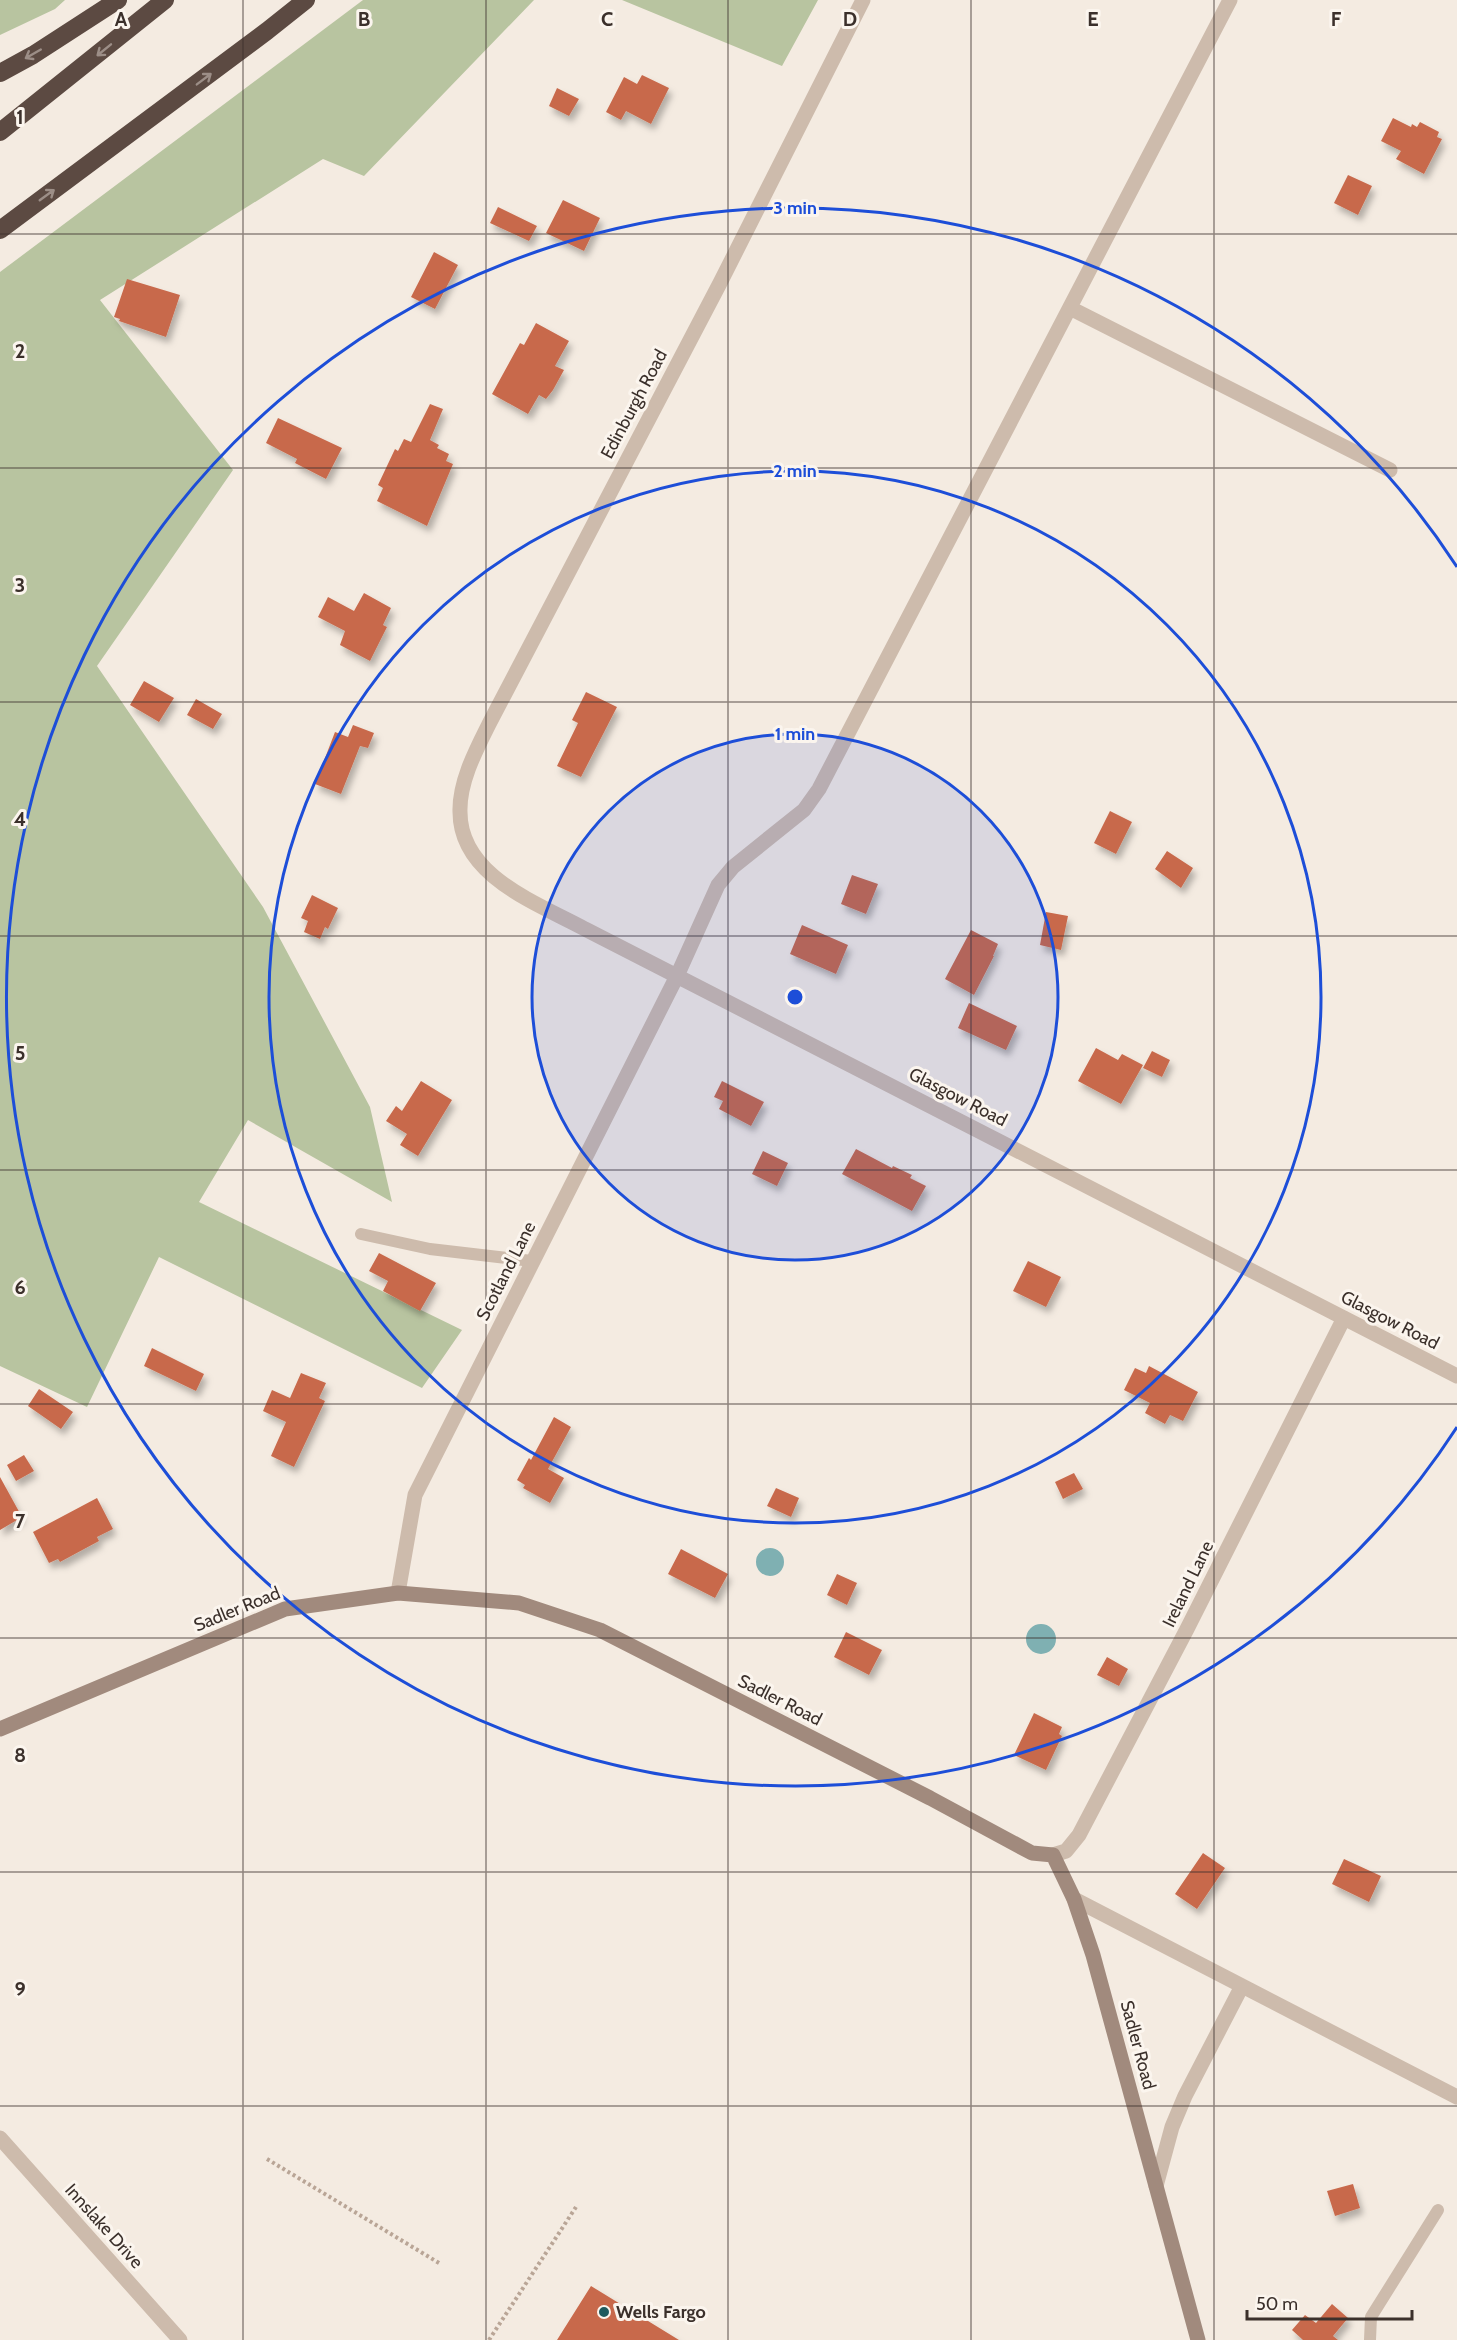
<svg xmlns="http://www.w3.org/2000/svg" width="1457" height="2340" viewBox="0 0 1457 2340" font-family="Cabin,sans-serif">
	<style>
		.green { fill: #b8c4a0 }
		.water { fill: #7fb0b2 }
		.building { fill: #c8694b; filter: url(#shadow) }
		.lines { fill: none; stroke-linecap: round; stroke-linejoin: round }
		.path { stroke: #b9a596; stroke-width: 4; stroke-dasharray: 3 3; stroke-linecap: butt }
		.lane { stroke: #cdbbac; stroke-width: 12 }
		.street { stroke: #cdbbac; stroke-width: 15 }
		.secondary { stroke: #a18a7d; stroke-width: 15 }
		.highway { stroke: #5c4a42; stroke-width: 18 }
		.oneway { stroke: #9c8e87 }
		.grid { fill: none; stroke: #3b302b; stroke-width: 1.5; stroke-opacity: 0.55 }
		.ring { fill: none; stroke: #1d4ed8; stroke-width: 3 }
		.poi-dot { fill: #1f5a5e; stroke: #fbf5ee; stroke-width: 2 }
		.labels { text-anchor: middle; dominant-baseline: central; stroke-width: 6; stroke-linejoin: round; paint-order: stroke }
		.street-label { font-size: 18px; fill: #3b302b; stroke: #fbf5ee }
		.poi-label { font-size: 18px; font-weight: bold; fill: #3b302b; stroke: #fbf5ee; text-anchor: start }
		.grid-label { font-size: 20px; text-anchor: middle; font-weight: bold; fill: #3b302b; stroke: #fbf5ee; stroke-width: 6; stroke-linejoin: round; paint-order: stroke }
		.centre { fill: #1d4ed8; stroke: #fbf5ee; stroke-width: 3 }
		.ring-label { font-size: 18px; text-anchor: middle; font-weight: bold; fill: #1d4ed8; stroke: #fbf5ee; stroke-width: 6; stroke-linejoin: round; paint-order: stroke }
	</style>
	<defs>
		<filter id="shadow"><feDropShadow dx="3.5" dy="6" stdDeviation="3" flood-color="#0004"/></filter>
	</defs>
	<rect width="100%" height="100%" fill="#f4ebe1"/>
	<path class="green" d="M0,0H65L55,9L0,35Z
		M363,0H534L364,176L323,159L100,300L233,470L97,666L263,907L370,1107L392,1202L248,1120L199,1202L462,1330L422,1388L159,1257L87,1407L0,1366V272Z
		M622,0H818L782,66Z"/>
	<path class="water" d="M756 1562a14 14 0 1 1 28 0a14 14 0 1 1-28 0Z
		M1026 1639a15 15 0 1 1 30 0a15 15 0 1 1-30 0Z"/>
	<path class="building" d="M642,75L669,88L651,124L626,111L621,120L606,112L624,77L637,84Z
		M557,88L579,99L569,116L549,106Z
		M1393,118L1411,127L1412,124L1417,127L1420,122L1439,132L1437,137L1442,139L1424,174L1396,159L1401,151L1381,141Z
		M1348,175L1372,186L1358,215L1334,203Z
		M563,200L600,218L584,251L546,233Z
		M498,207L537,226L529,241L490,223Z
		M434,252L458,265L435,309L411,297Z
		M127,279L180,295L166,337L119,321L120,319L114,317Z
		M536,323L569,341L555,366L564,370L553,390L546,399L539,395L528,414L492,394L520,343L524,345Z
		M430,404L443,409L430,440L439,445L437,448L449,454L446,461L453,464L427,526L377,501L383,488L378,485L395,449L398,451L404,439L411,442Z
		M278,418L342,448L326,479L295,463L297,459L266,443Z
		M364,593L391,608L383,625L387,627L370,661L340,645L345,631L318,617L328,597L354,611Z
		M144,681L174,698L159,722L130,705Z
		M586,692L617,707L581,777L557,766L578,723L572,720Z
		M196,699L222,714L213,729L187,715Z
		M353,725L374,733L368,748L360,746L341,794L315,784L335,732L348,737Z
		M1110,811L1132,822L1116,854L1094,843Z
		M1167,851L1193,868L1181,888L1155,869Z
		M852,875L878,884L866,914L841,904Z
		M312,895L338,908L328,929L325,927L320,939L304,932L308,921L301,918Z
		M1046,912L1068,916L1061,950L1040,945Z
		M802,925L848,945L836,974L790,954Z
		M971,930L998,944L993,956H994L974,995L945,979Z
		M969,1003L1017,1026L1006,1050L958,1028Z
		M1096,1048L1118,1060L1122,1054L1143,1065L1121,1104L1078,1081Z
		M1152,1051L1170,1060L1162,1077L1143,1068Z
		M421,1081L452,1100L418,1156L400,1145L407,1134L386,1121L396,1106L402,1111Z
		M722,1081L764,1102L751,1126L719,1109L723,1101L714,1097Z
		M856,1149L892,1168L893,1166L912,1175L910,1178L926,1186L912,1211L842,1174Z
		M763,1151L788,1163L777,1186L752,1174Z
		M379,1253L436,1283L420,1311L383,1291L388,1281L369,1271Z
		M1028,1261L1061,1277L1046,1307L1013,1291Z
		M152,1348L204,1374L196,1391L144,1366Z
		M1149,1366L1198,1392L1183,1421L1170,1415L1165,1424L1145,1413L1150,1403L1124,1390L1135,1368L1146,1373Z
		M301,1373L326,1383L319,1398L325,1401L294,1467L271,1456L286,1422L263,1411L272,1390L290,1398Z
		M39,1389L73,1412L61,1429L28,1406Z
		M554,1417L571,1427L548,1469L564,1478L550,1503L523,1488L525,1485L517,1480L529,1458L531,1460Z
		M24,1455L34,1471L16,1481L7,1465Z
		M1074,1473L1083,1489L1063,1499L1055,1482Z
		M0,1477L22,1517L0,1530Z
		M776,1488L799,1498L791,1517L767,1506Z
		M97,1498L113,1529L97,1537L99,1541L60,1562L58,1559L49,1563L33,1532Z
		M681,1549L728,1574L715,1598L668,1574Z
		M837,1574L857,1583L847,1605L827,1595Z
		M846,1632L882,1650L869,1675L834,1657Z
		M1107,1657L1128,1669L1119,1686L1097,1675Z
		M1034,1713L1062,1727L1059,1734L1062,1736L1046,1770L1014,1755Z
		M1203,1853L1225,1868L1197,1909L1175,1894Z
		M1344,1859L1381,1876L1369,1902L1332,1884Z
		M1353,2184L1360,2208L1335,2216L1327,2191Z
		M591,2286L679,2340H557Z
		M1332,2304L1348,2318L1333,2336L1338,2340H1303L1292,2330L1305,2315L1316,2323Z"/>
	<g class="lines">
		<path class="path" d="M267,2159L439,2263
			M489,2340L576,2207"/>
		<path class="lane" d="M361,1234L430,1249L532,1261
			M1370,2340L1371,2317L1438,2210"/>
		<path class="street" d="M863,0L720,283L489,724C476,750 459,782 460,812C460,876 537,903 585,929L1457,1376
			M1070,308L1390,470
			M398,1593L415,1495L677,976L718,885L733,867L804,810L819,789L1230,0
			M1053,1855L1066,1851L1079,1835L1187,1629L1344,1318
			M1074,1899L1457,2097
			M0,2138L180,2340
			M1156,2186L1172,2127L1185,2096L1242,1986"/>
		<path class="secondary" d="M0,1729L285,1609L398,1593L519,1603L600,1630L930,1798L1032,1853L1053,1855L1074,1899L1093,1955L1198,2340"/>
		<path class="highway" d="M0,73L33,55L118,0
			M0,132L165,0
			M0,230L267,31L306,0"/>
	</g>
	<defs><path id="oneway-shaft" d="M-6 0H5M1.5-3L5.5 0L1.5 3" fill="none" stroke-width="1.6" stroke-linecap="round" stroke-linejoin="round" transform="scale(1.5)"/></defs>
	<g class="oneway">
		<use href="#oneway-shaft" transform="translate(104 50) rotate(141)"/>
		<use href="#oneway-shaft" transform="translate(33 54) rotate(150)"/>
		<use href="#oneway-shaft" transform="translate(204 79) rotate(-37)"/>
		<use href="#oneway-shaft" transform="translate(47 195) rotate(-36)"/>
	</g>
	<path class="grid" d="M243,0V2340M486,0V2340M728,0V2340M971,0V2340M1214,0V2340M0,234H1457M0,468H1457M0,702H1457M0,936H1457M0,1170H1457M0,1404H1457M0,1638H1457M0,1872H1457M0,2106H1457"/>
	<circle cx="795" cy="997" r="263" fill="#1d4ed8" fill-opacity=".12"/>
	<g class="ring">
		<circle cx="795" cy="997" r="263"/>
		<circle cx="795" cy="997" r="526"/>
		<path d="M1457 1427A789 789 0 1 1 1457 567"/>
	</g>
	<circle class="poi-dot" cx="604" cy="2312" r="6"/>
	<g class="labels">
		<g class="street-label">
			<text transform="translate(634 404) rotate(-62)">Edinburgh Road</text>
			<text transform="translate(958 1097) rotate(27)">Glasgow Road</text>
			<text transform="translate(506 1271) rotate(-63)">Scotland Lane</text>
			<text transform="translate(1390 1320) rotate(27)">Glasgow Road</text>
			<text transform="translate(1188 1584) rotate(-64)">Ireland Lane</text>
			<text transform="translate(237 1609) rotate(-22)">Sadler Road</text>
			<text transform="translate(780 1700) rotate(27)">Sadler Road</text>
			<text transform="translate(1138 2045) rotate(75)">Sadler Road</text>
			<text transform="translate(104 2226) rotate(48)">Innslake Drive</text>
		</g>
		<g class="poi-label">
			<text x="616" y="2312">Wells Fargo</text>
		</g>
	</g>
	<g class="grid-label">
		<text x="121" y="26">A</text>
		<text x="364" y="26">B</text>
		<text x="607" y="26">C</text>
		<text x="850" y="26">D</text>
		<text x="1093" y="26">E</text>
		<text x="1336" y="26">F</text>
		<text x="20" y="124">1</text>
		<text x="20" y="358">2</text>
		<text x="20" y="592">3</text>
		<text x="20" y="826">4</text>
		<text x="20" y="1060">5</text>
		<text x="20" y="1294">6</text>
		<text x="20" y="1528">7</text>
		<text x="20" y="1762">8</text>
		<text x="20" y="1996">9</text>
	</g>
	<circle cx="795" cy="997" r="9" class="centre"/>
	<g class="ring-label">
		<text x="795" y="214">3 min</text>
		<text x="795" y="477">2 min</text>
		<text x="795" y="740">1 min</text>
	</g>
	<path d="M1247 2310v9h165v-9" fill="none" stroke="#3b302b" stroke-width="3"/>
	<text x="1256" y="2310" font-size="18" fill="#3b302b" stroke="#fbf5ee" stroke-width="4.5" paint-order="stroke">50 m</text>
</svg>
